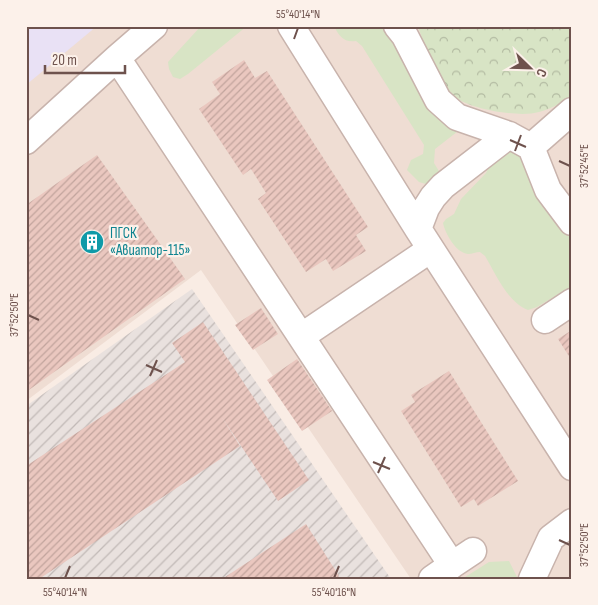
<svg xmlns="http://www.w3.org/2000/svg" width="598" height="605" viewBox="0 0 598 605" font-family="'Sofia Sans Condensed',sans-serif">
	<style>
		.residential { fill: #efddd3 }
		.industrial { fill: url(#industrial-furrows) }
		.education { fill: #e9e1f5 }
		.green { fill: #d8e4c5 }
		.park { fill: url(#park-crowns) }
		.building { fill: url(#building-hatch) }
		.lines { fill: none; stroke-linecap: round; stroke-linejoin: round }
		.minor-casing { stroke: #c8b3ac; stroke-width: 29 }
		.minor { stroke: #fff; stroke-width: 26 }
		.ticks { fill: none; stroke: #6e524d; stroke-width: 2 }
		.labels { text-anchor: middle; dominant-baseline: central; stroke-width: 4.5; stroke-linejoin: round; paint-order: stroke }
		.culture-label { font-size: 15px; fill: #0d838f; stroke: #fcf1ea; text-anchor: start }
		.neatline { fill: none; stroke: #6e524d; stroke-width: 2 }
		.ticks-label { font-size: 12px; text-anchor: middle; fill: #6e524d }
	</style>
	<defs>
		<pattern id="industrial-furrows" width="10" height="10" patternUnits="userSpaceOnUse" patternTransform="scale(1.25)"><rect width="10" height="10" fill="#e9e1de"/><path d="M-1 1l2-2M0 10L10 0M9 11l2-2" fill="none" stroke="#c1b9b6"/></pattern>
		<pattern id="park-crowns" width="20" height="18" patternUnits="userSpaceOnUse" patternTransform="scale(1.25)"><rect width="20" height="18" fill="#d8e4c5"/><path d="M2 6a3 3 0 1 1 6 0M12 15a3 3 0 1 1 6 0" fill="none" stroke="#b3bba2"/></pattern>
		<pattern id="building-hatch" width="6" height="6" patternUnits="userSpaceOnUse" patternTransform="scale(1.25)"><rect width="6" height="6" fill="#eac7bf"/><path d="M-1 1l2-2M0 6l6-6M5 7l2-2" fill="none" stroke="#c2a49d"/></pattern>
	</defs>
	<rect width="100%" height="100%" fill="#f9ece4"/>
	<path class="residential" d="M26,26H572V579H411L201,270L26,401Z"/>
	<path class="industrial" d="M192,289L391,579H26V406Z"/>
	<path class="education" d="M26,26H97L26,85Z"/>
	<path class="green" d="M201,26H247L188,74L180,79L173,77L169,69L168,62Z
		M334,26H383L462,128L435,149L434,163L442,176L433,186L419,182L407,170L411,160L423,154L424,145L362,46L356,41C344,43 339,36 334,26Z
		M498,148L521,152L541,193L572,236V286L537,307L528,310C507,302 496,274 485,256L480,252C476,252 472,254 468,254C456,253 445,233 443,223L446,219L454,214L461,199L486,173Z
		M509,561L518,579H462L489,562Z"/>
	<path class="park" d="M421,26H572V94C564,103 550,109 539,112C519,118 469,109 453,96C438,85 425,45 418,27Z"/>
	<path class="building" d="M244,60L255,78L267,71L368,227L356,235L366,251L333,271L326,259L306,272L258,199L266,193L251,169L243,175L199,109L220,94L212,82Z
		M97,155L185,279L26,392V205Z
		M261,308L278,334L253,350L235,325Z
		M203,322L309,480L278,501L221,416L240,446L39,579H26V466L185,362L172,343Z
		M572,330V361L558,339Z
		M297,359L332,411L302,431L267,380Z
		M449,371L518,481L478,506L474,499L461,507L401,411L415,402L411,395Z
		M306,524L339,576L336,579H222Z"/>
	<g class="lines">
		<g class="minor-casing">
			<path id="minor" d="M291,26L418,229L572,467
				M397,26L405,36L438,100L457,117L509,135L531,147L548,190L572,222
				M117,58L452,565L432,579
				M26,141L117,58L154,26
				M531,147L572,111
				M418,229L426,208L433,197L443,186L509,135
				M545,320L572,302
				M302,336L431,249
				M452,565L473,551
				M532,579L551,538L572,522"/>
		</g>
		<use href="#minor" class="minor"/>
	</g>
	<path class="ticks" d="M294,39L298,28M510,140L526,147M515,151L521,135M559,161L570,166M28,315L39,320M146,365L162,372M150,376L157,360M373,462L390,469M378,473L385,457M559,540L570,545M65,578L70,566M334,578L339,566"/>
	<defs>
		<g id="building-disc" transform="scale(1.25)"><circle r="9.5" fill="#0f9aa8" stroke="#fcf1ea"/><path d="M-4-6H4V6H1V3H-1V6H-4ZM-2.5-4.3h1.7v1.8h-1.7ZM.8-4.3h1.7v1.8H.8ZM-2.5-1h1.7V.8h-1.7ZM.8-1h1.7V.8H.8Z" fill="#fff"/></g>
	</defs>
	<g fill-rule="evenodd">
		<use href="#building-disc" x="92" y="242"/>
	</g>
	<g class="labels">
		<g class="culture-label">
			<text x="110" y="233">ПГСК<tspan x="110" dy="17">«Авиатор-115»</tspan></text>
		</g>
	</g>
	<rect width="598" height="605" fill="none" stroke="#fcf1ea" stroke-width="55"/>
	<g transform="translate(530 68) rotate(113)" stroke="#fcf1ea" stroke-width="4" paint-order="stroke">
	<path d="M0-4L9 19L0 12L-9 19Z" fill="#6e524d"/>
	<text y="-8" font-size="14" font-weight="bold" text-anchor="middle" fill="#6e524d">С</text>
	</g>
	<path d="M45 65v8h80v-8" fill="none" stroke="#6e524d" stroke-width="2.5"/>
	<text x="52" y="65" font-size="15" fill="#6e524d" stroke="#fcf1ea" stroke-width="4" paint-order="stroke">20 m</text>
	<rect x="28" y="28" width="542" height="550" class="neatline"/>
	<g class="ticks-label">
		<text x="298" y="18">55°40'14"N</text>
		<text transform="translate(584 166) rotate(-90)" y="4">37°52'45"E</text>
		<text transform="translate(14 315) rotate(-90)" y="4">37°52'50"E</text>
		<text transform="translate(584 545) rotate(-90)" y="4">37°52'50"E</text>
		<text x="65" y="596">55°40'14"N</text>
		<text x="334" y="596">55°40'16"N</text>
	</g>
</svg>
